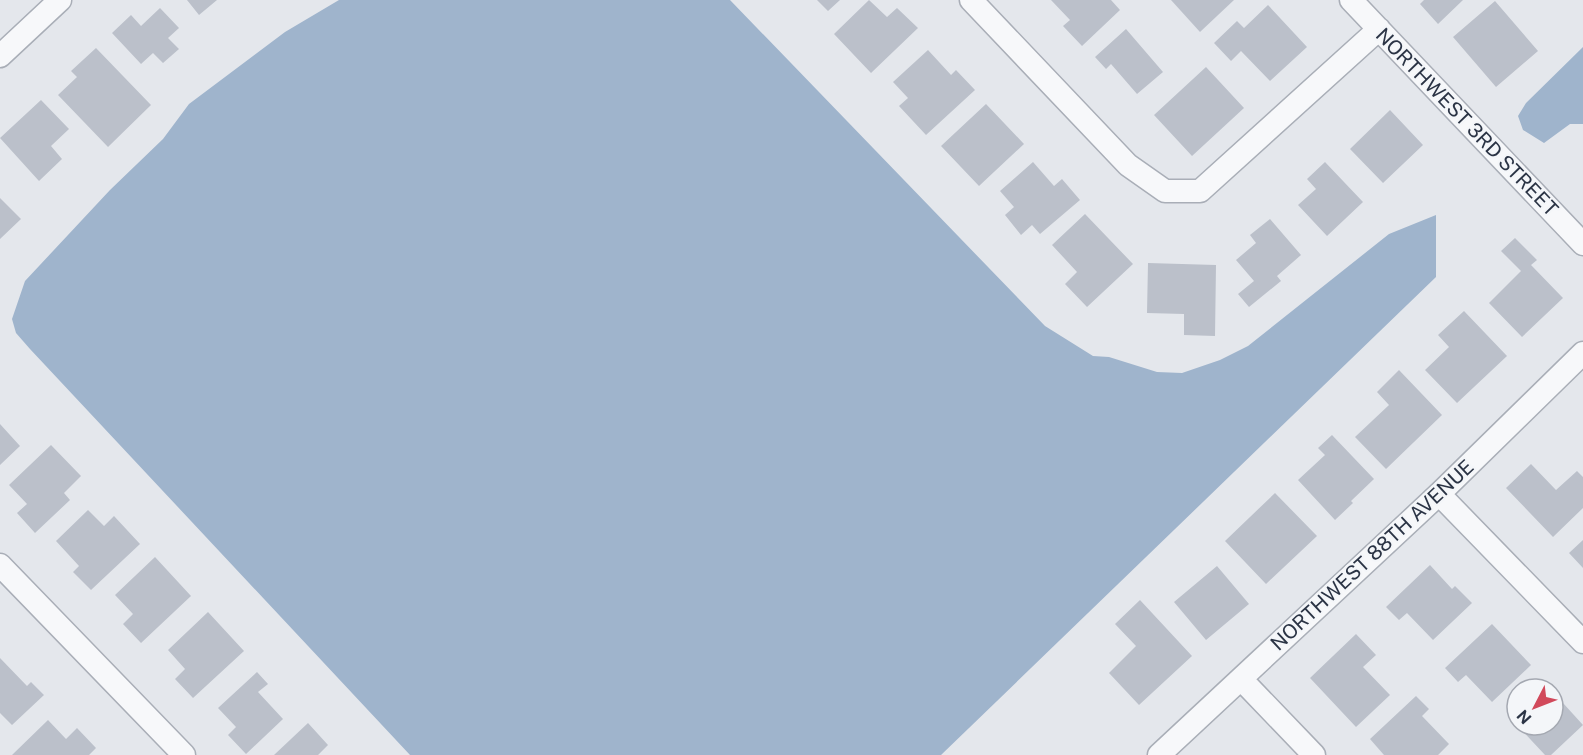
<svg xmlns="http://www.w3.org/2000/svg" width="1583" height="755" viewBox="0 0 1583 755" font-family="'Public Sans',sans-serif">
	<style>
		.water { fill: #9fb4cc }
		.building { fill: #bbc0ca }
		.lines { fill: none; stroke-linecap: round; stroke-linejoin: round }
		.minor-casing { stroke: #a9aeb7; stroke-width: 25 }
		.minor { stroke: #f7f8fa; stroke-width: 22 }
		.labels { text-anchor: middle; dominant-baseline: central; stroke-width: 4.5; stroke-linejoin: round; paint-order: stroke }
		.street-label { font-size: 20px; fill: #2b3445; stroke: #f4f6f9 }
	</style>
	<rect width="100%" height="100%" fill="#e4e7ec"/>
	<path class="water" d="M339,0H730L1045,326L1093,356L1109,357L1157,372L1182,373L1220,360L1248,346L1389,234L1436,215V277L941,755H410L30,349L16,333L12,319L25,281L110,190L163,139L189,104L285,32Z
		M1583,47V124H1570L1544,143L1523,130L1518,116L1526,103Z"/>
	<path class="building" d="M187,0H217L199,15Z
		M817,0H840L828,11Z
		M869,0L887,17L897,8L918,28L871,73L834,34Z
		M1051,0H1111L1120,10L1082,46L1063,26L1070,20Z
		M1171,0H1234L1200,32Z
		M1424,0H1463L1438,24L1420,4Z
		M1495,1L1538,51L1496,87L1453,37Z
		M1268,5L1307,47L1270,81L1241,51L1231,61L1214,43L1237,21L1244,28Z
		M160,8L179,28L168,38L179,49L163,63L153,53L141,64L112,33L131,15L141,26Z
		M1126,29L1163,72L1137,94L1111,64L1106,69L1095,57Z
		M96,48L151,105L108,147L58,95L77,77L71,71Z
		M928,50L951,75L956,70L975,90L926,135L899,106L908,98L893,82Z
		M1206,67L1244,108L1192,156L1154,115Z
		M41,100L69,129L51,146L62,159L39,181L0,138Z
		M986,104L1024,144L979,186L941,146Z
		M1390,110L1423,145L1383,183L1350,149Z
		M1033,162L1054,186L1062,179L1080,200L1040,234L1032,225L1021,235L1005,215L1014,207L1000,191Z
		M1325,162L1363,202L1327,236L1298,205L1316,189L1307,179Z
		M0,198L21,219L0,239Z
		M1085,214L1133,264L1087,307L1065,284L1077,272L1052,245Z
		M1270,219L1301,255L1277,276L1281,281L1249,307L1238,294L1254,281L1236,260L1256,243L1250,235Z
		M1515,238L1537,260L1531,265L1563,298L1522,337L1489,303L1521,271L1501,251Z
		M1148,263L1216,265L1215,336L1184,335V314L1147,313Z
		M1464,311L1507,356L1457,403L1425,370L1449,347L1438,335Z
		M1399,370L1442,415L1386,469L1355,437L1389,405L1377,392Z
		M0,424L20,446L0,465Z
		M1332,435L1374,479L1351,501L1353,503L1335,520L1298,480L1325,455L1318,448Z
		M51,445L81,476L64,493L70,500L35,533L17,513L27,504L9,485Z
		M1531,464L1556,490L1577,471L1583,477V508L1553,537L1506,488Z
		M1275,493L1317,536L1266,584L1225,541Z
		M88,510L104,526L114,516L140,544L91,590L73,572L79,566L56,541Z
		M1583,540V568L1569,553Z
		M155,557L191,596L141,643L123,624L133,614L115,595Z
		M1430,565L1452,589L1455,586L1472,603L1433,640L1407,613L1399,620L1386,607Z
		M1217,566L1249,604L1206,640L1174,602Z
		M1140,600L1192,656L1139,705L1109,673L1136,646L1115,624Z
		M208,612L244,651L193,698L175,679L185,669L168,650Z
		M1492,624L1531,665L1492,702L1466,675L1458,682L1445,668Z
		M1356,634L1376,655L1363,667L1390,695L1356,727L1310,678Z
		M0,658L27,686L31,682L44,695L12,725L0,713Z
		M257,672L268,684L258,692L283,719L246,754L228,735L236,727L218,708Z
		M1553,692L1583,725L1551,755H1545L1517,725H1553Z
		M1416,696L1429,709L1422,716L1449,744L1438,755H1384L1370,739Z
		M48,720L66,739L77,728L96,748L89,755H12Z
		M308,723L328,745L318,755H274Z"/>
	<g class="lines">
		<g class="minor-casing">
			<path id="minor" d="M971,0L1128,165L1165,191H1200L1379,29
				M1351,0L1583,244
				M0,56L60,0
				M1439,494L1583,642
				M0,565L184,755
				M1241,679L1314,755
				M1159,755L1439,494L1583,353"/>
		</g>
		<use href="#minor" class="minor"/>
	</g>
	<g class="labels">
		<g class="street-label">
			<text transform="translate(1467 122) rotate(46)">NORTHWEST 3RD STREET</text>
			<text transform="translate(1372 555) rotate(-43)">NORTHWEST 88TH AVENUE</text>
		</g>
	</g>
	<g transform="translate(1535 707) rotate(228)"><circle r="28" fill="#f4f6f9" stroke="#a4a8b1" stroke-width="1.5"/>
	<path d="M0-4.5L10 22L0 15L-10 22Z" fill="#d1495b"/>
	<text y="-9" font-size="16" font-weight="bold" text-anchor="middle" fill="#2b3445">N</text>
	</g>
</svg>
